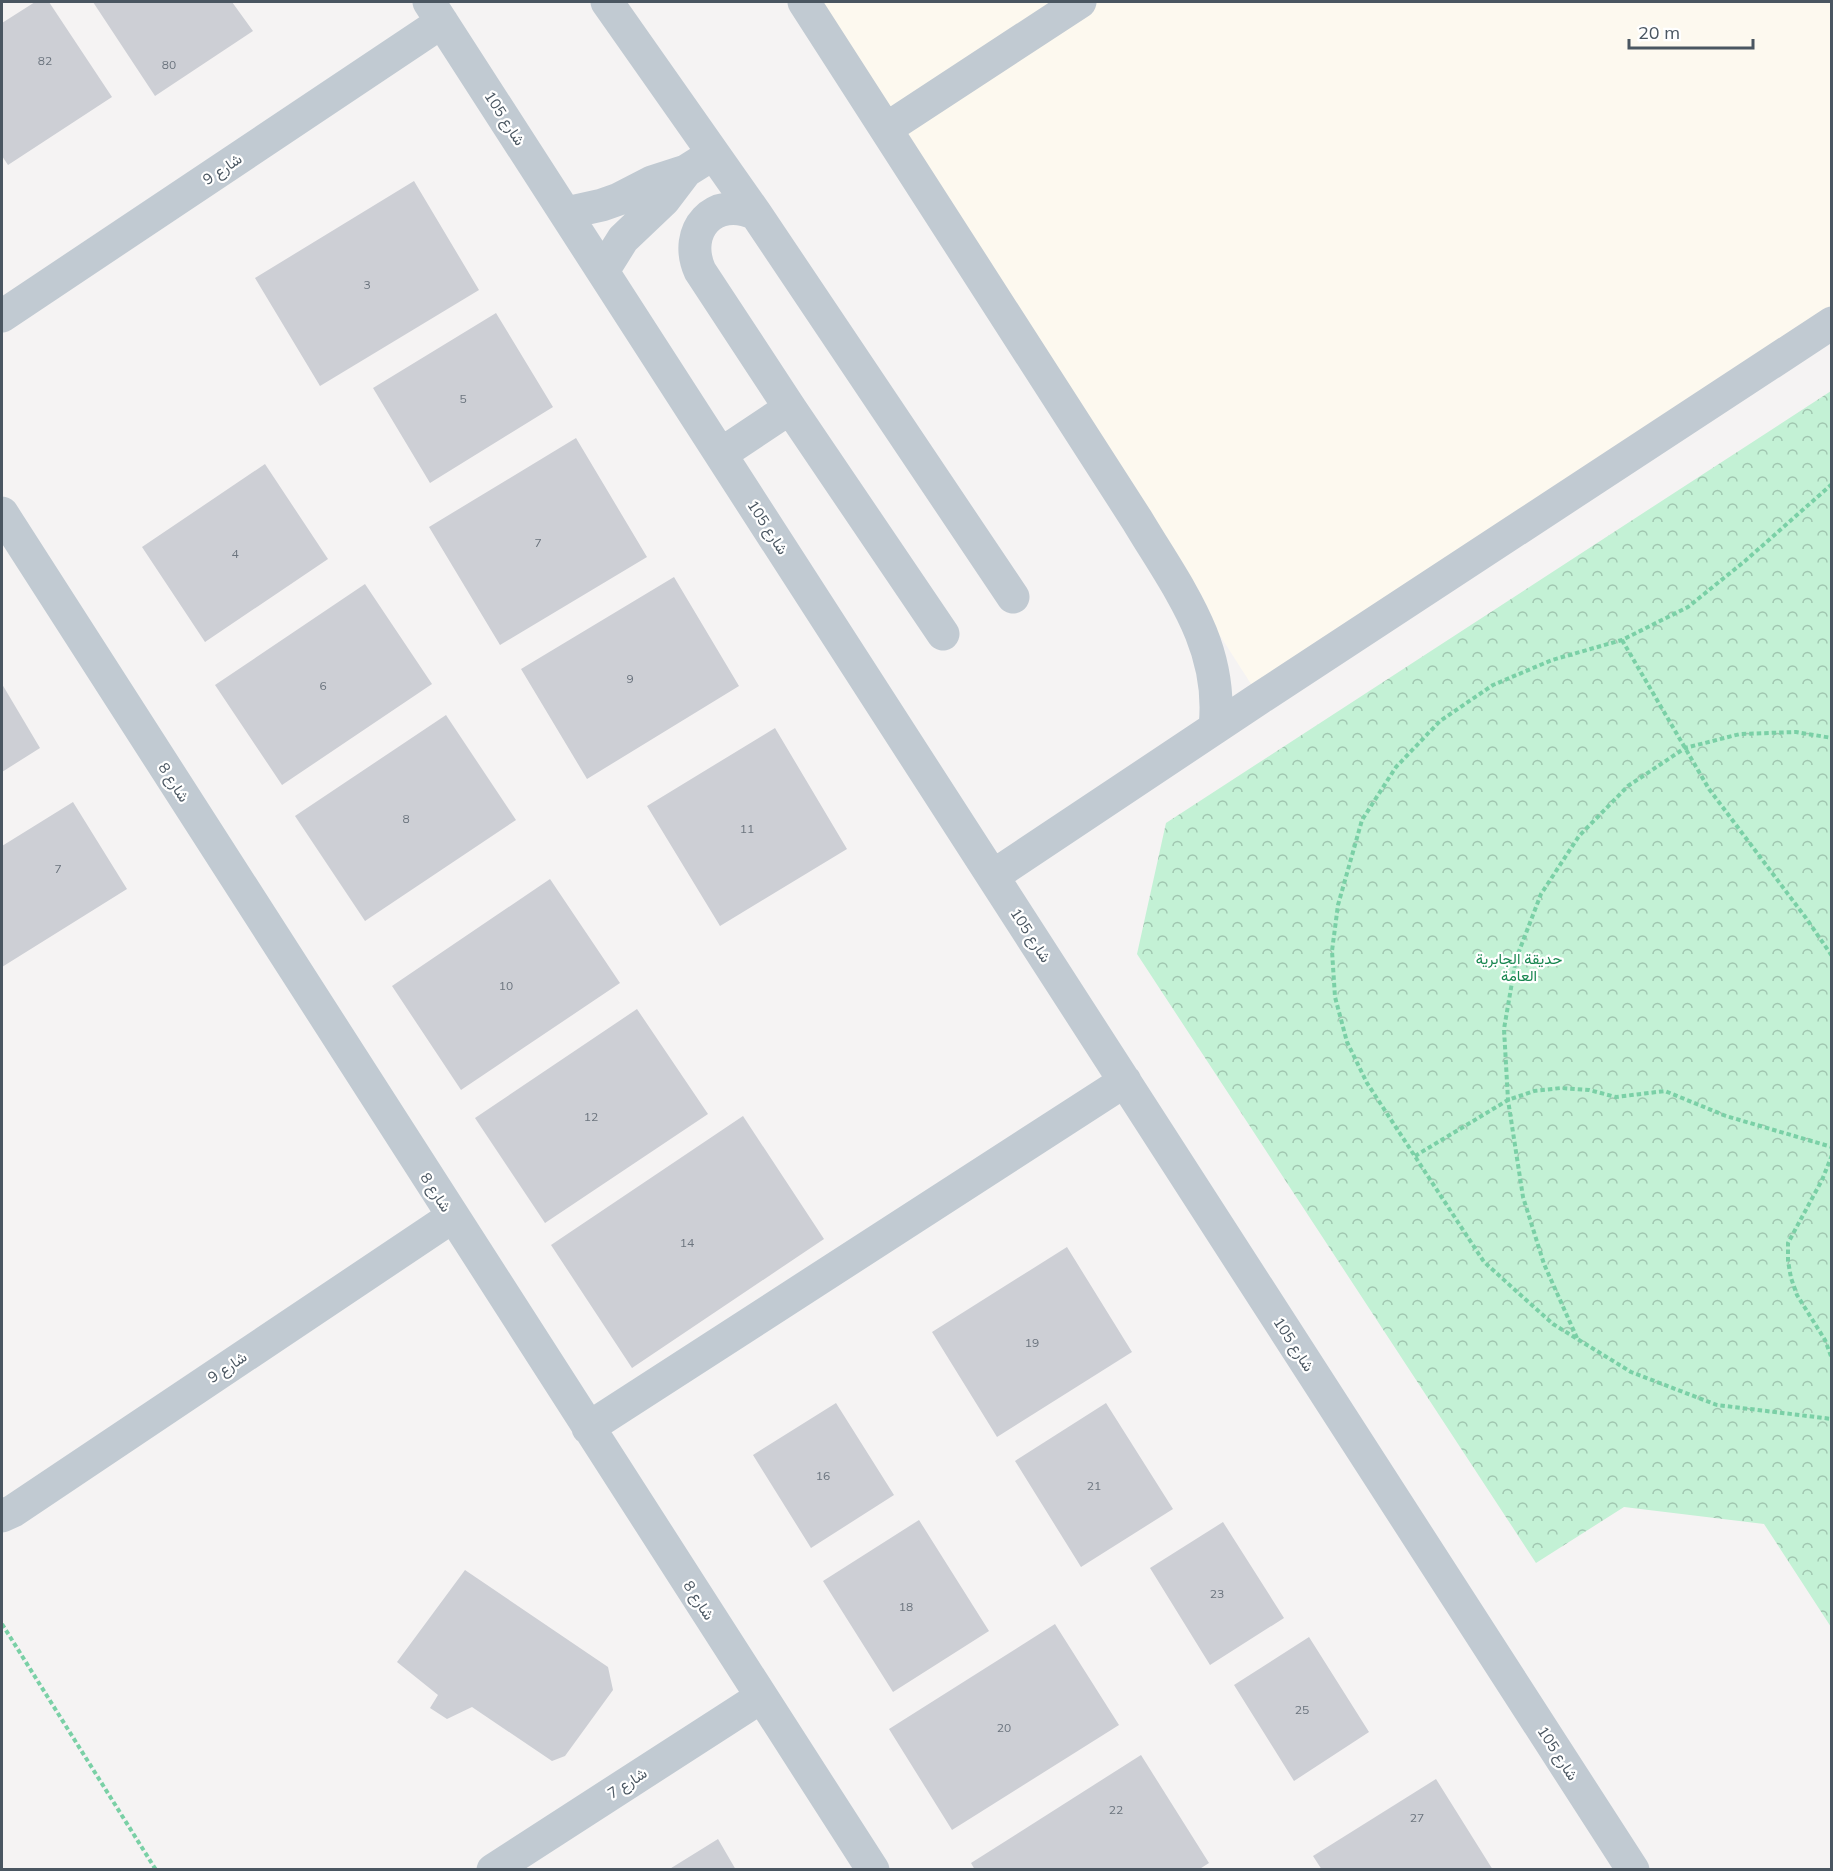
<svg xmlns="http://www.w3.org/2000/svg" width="1833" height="1871" viewBox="0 0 1833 1871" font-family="Mulish,Vazirmatn,sans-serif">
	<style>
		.commercial { fill: #fdf9ef }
		.park { fill: url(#park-crowns) }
		.building { fill: #cdcfd5 }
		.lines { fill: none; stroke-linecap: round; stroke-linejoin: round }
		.path { stroke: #7ad0a6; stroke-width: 4; stroke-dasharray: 4.5 3; stroke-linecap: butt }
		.minor { stroke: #c1cad2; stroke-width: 33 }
		.labels { text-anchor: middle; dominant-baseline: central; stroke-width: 4.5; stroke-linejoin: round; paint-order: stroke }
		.number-label { font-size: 12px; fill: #6b747e }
		.street-label { font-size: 15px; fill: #4a5661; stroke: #fff }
		.park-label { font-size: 15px; fill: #17864f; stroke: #fff }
	</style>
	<defs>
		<pattern id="park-crowns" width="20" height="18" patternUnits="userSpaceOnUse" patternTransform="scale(1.5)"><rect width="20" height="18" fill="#c3f1d5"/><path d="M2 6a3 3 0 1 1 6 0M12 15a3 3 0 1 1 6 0" fill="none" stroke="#a0c6b0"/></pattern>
	</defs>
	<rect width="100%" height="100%" fill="#f5f3f3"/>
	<path class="commercial" d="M814,2H1831V323L1260,698Z"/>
	<path class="park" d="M1831,391V1627L1764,1524L1624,1507L1536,1563L1137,954L1166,823Z"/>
	<path class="building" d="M35,2H49L112,97L8,165L2,156V23Z
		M93,2H232L253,31L155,96Z
		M414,181L479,290L320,386L255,278Z
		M496,313L553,407L430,483L373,388Z
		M576,438L647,557L500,645L429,527Z
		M265,464L328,559L205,642L142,547Z
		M674,577L739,686L587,779L521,669Z
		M365,584L432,684L282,785L215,685Z
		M2,684L40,748L2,772Z
		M446,715L516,820L365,921L295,816Z
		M775,728L847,849L720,926L647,806Z
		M73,802L127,889L2,967V846Z
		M550,879L620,983L461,1090L392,986Z
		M637,1009L708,1114L545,1223L475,1118Z
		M743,1116L824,1239L632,1368L551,1245Z
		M1067,1247L1132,1352L997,1437L932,1332Z
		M836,1403L894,1495L811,1548L753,1455Z
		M1106,1403L1173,1509L1081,1567L1015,1461Z
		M919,1520L989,1631L893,1692L823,1581Z
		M1223,1522L1284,1618L1210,1665L1150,1568Z
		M465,1570L608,1667L613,1690L565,1756L552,1761L472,1707L447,1719L430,1708L438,1695L397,1662Z
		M1055,1624L1119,1725L952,1830L889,1729Z
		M1309,1637L1369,1732L1294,1781L1234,1685Z
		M1141,1755L1209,1863L1198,1870H975L971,1863Z
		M1436,1779L1493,1870H1322L1313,1856Z
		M718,1839L736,1870H668Z"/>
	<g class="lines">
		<path class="path" d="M1832,484L1745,561L1688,607L1622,640L1552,660L1493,685L1440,721L1396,767L1362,820L1338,905L1332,951L1335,997L1347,1042L1367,1083L1484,1262L1553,1324L1631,1372L1717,1405L1832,1419
			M1622,640L1709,789L1806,918L1832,956
			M1832,1155L1822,1180L1788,1243V1261L1791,1278L1797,1295L1825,1340L1832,1359
			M1415,1156L1508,1100L1534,1091L1561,1088L1589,1090L1616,1097L1665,1091L1726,1116L1832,1147
			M1577,1338L1544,1264L1523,1197L1508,1100L1504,1029L1516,959L1541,894L1579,836L1628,786L1685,748L1740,734L1796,732L1832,738
			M2,1624L156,1870"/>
		<path class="minor" d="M429,2L1633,1870
			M607,2L756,214L1013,597
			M804,2L1137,520C1177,587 1224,645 1215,727
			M886,129L1080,2
			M566,213L602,205L619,199L652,182L686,171L713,154
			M756,214C714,194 682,231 700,271L790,408L943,634
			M603,271L623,239L664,200L686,171
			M2,316L442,22
			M721,454L790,408
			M2,513L873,1870
			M993,876L1260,698L1832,323
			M588,1428L1125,1081
			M2,1516L13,1511L452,1217
			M493,1870L761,1697"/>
	</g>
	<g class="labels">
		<g class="number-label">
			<text x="45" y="60">82</text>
			<text x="169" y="64">80</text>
			<text x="367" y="284">3</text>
			<text x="463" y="398">5</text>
			<text x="538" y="542">7</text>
			<text x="235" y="553">4</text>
			<text x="630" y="678">9</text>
			<text x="323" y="685">6</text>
			<text x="406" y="818">8</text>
			<text x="747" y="828">11</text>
			<text x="58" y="868">7</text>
			<text x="506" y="985">10</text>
			<text x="591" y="1116">12</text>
			<text x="687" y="1242">14</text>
			<text x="1032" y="1342">19</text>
			<text x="823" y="1475">16</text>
			<text x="1094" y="1485">21</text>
			<text x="1217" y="1593">23</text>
			<text x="906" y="1606">18</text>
			<text x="1302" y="1709">25</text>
			<text x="1004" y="1727">20</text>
			<text x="1116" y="1809">22</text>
			<text x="1417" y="1817">27</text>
		</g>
		<g class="street-label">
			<text transform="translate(505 118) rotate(57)">شارع 105</text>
			<text transform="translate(222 169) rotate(-34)">شارع 9</text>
			<text transform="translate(768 527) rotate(57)">شارع 105</text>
			<text transform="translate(174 782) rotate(57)">شارع 8</text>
			<text transform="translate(1031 935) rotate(57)">شارع 105</text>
			<text transform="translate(436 1192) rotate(57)">شارع 8</text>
			<text transform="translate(1294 1344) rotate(57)">شارع 105</text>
			<text transform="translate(227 1367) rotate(-34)">شارع 9</text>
			<text transform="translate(699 1600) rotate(57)">شارع 8</text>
			<text transform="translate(1558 1753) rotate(57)">شارع 105</text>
			<text transform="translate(627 1783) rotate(-33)">شارع 7</text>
		</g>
		<g class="park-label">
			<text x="1519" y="958">حديقة الجابرية<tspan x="1519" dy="17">العامة</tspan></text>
		</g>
	</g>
	<rect width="1833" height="1871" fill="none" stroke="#4a5661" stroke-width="6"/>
	<path d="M1629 39v9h124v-9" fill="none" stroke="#4a5661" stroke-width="3"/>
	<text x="1638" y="39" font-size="18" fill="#4a5661" stroke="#ffffff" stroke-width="4.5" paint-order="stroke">20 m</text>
</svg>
